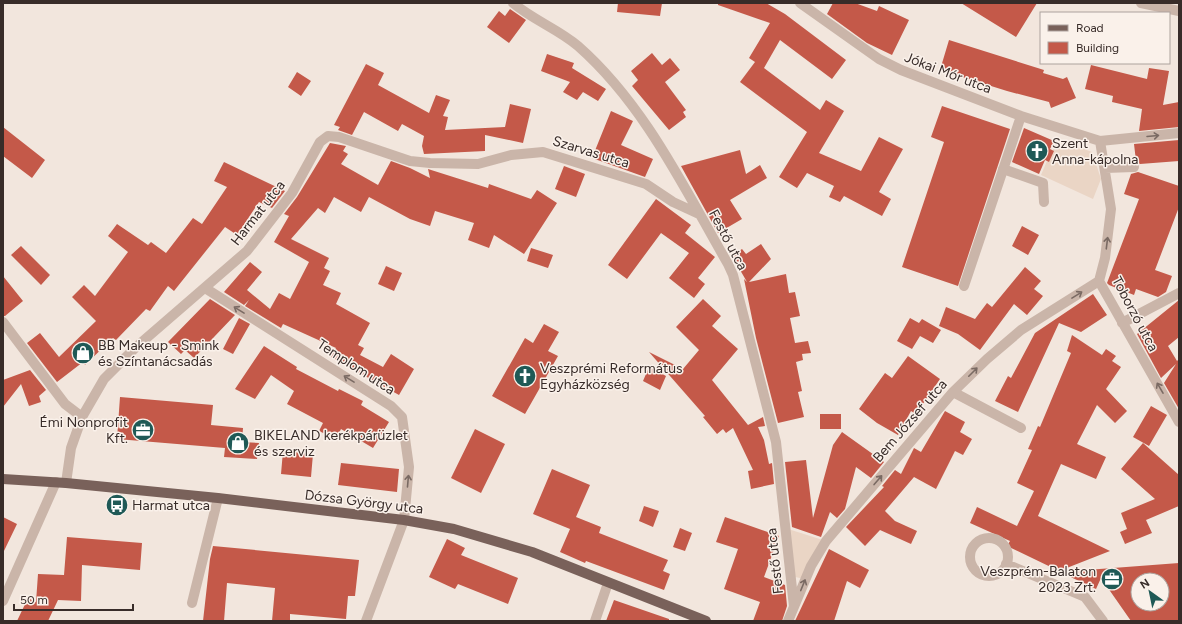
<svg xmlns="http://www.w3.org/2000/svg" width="1182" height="624" viewBox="0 0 1182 624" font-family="Figtree,sans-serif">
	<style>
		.plaza { fill: #ead5c5 }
		.building { fill: #c45949; fill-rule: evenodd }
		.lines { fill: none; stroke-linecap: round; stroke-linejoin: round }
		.minor { stroke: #cab5a9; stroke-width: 10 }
		.major { stroke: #79615a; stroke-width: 10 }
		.oneway { stroke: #7a6a63 }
		.labels { text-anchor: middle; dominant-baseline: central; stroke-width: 3; stroke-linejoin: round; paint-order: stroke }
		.street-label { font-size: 14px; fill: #382c29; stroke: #faf1ea }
		.poi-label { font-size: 14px; fill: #382c29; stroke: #faf1ea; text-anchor: start }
	</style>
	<rect width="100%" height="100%" fill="#f2e6dd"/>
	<path class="plaza" d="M1057,139L1092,152L1101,179L1093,199L1041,175L1047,161L1049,162Z
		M785,528L826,541L805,579L790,576Z"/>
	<path class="building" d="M618,3H662L660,16L617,12Z
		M718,3H766L785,14L846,60L832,79L780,40L764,68L820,110L826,100L844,111L819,153L861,171L879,137L903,149L879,192L891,199L882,216L844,196L840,202L829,197L834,186L807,173L797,188L779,177L807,132L740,82L755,62L749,58L770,23L718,5Z
		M833,3H855L877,11L879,6L909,20L892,55L867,43L827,14Z
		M961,3H1037L1016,37Z
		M510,9L526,20L509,43L487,27L499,11L505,16Z
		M949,40L1044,70L1043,73L1063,79L1067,77L1076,98L1051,108L1049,102L1007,91L940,70Z
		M652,53L662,65L670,58L680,70L665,82L686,110L683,112L686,117L669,130L632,86L638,80L631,71Z
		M547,54L574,63L572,68L606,89L598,101L583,92L577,100L563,92L570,82L541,71Z
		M366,64L384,73L378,85L429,113L436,95L450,100L443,116L448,117L445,130L505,127L510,104L531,109L523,143L485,135V151L424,154L422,146L424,136L402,124L398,131L364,112L352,135L338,130L340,127L334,125Z
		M1091,65L1147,79L1149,68L1169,71L1163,105L1179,102V127L1139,131L1142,109L1112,102L1113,96L1085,89Z
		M297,72L311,81L301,96L288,87Z
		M942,106L1010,129L958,286L902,267L944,142L931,137Z
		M611,111L633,121L621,145L653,159L645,177L592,158Z
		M3,127L45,160L32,178L3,156Z
		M1024,128L1054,141L1050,149L1054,151L1049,162L1045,160L1039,174L1012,162Z
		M1179,140V161L1140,164L1136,161L1134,144Z
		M330,143L346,146L343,151L348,154L341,164L378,185L391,161L410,168L430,178L428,169L488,188L489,184L531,199L537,190L557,203L524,254L494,235L489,248L468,240L474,223L435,211L430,226L410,219L369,197L361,212L334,197L325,213L318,208L291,239L329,258L324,268L330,271L323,285L341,293L336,304L370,323L358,345L364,348L360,355L383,367L391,354L414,369L399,395L331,357L336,348L283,324L281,328L245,306L249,300L244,305L224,292L250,262L262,272L247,290L270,309L279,293L290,299L309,262L274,242L289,216L284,214L297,197Z
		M740,150L746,174L760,165L767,178L730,200L742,219L718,233L681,166Z
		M224,162L285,191L272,208L259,202L237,235L225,227L174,291L168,286L150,311L146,309L116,340L113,338L85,365L83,362L57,382L27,343L40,333L59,357L96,321L72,297L84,285L95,296L128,252L108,236L117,224L148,245L151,242L166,253L193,218L202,224L227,187L214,181Z
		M564,166L585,174L576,197L555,189Z
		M1138,172L1179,186V207L1155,270L1172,276L1166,292L1158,297L1136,289L1134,295L1109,285L1107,283L1139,199L1124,194L1131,174Z
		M656,199L691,225L685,233L715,257L698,278L705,284L694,298L669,278L689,253L661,233L627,279L608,265Z
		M1022,226L1039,235L1028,255L1012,246Z
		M761,244L771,259L749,282L786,274L789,293L795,292L800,316L790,318L795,343L808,341L811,353L802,354L803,360L796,362L802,391L798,392L804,417L778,423L756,338L744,279L747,282L732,256L742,249L746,254Z
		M21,246L50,275L41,285L11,255Z
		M531,248L553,255L548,268L527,261Z
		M386,266L402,273L394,291L378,284Z
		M1025,267L1041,281L1034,289L1043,296L1027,315L1014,304L980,350L958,334L939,326L946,307L975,319L987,303L992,307Z
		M3,276L23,301L5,316H3Z
		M1093,294L1107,315L1081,332L1059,323L1018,412L995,401L1008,376L1011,378L1035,333Z
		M210,299L235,315L194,358L185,350L181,354L168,342Z
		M703,299L721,316L712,326L738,349L712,380L748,425L763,417L765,426L758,427L764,440L769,464L772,463L774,484L751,489L748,471L753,470L733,428L726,433L723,429L717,434L703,417L705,416L649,352L683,369L699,350L676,327Z
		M1179,300V337L1168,346L1177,361L1179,359V409L1164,383L1176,364L1161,378L1137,334Z
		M239,318L250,324L233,354L223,349Z
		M910,318L919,323L922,319L941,330L933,343L920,336L912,349L897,341Z
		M544,324L559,332L548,351L558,356L525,414L492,396L525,338L533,343Z
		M1072,335L1102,355L1106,349L1116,356L1112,361L1121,367L1106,389L1127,411L1115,423L1097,405L1077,444L1106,457L1096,479L1061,464L1038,516L1110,551L1059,571L1007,546L1010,541L970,523L977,507L1017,526L1034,491L1017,483L1032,450L1028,449L1038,426L1040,427L1071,353L1067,351Z
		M264,346L297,367L296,369L338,391L339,389L363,401L361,405L389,422L373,448L341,429L336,439L319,431L323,423L287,404L294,391L271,375L255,399L235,389Z
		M908,356L940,379L916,414L911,411L898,435L877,423L859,409L885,373L892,378Z
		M649,367L666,376L660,390L643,381Z
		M30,370L46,390L39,396L41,402L29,406L21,384L3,407V380Z
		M120,397L213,405L211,425L243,428L242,442L259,443L257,459L224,457L225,448L117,439Z
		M1151,406L1167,415L1149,446L1133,437Z
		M945,411L965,422L960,432L972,439L963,455L955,451L936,489L914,477L885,511L895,521L917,531L911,544L880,530L865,546L846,527L884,487L882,486L895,470L901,474L914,448L921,452Z
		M820,414H841V429H820Z
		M475,429L505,444L481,493L451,478Z
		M842,432L884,462L871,478L856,467L845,509L837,518L830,512L821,537L792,527L785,462L806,460L813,518L833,445Z
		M1143,443L1179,475V506L1146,520L1152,533L1125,544L1120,532L1127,529L1121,513L1155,499L1121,469Z
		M283,451L313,454L311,477L281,474Z
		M341,463L399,469L397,492L338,485Z
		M552,469L590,485L576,517L601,527L599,533L668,560L663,571L670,574L664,590L586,561L585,563L560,552L570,529L533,514Z
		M644,506L659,511L653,527L639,521Z
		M3,517L17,524L3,553Z
		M725,517L779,536L764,577L785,585L787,606L782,621H753L760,602L724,589L738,549L716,542Z
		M680,528L692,533L685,551L673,547Z
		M67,537L142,543L140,570L82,565L81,601L58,600L48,621H17L28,598L36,602L38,574L64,575Z
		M447,539L465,548L461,555L518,578L508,604L458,584L455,589L429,577Z
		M213,546L359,560L355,596H348L346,619L290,614V621H272L275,588L227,583L224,621H203L210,559Z
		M829,549L869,570L860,588L847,581L834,621H795Z
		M1179,563V621H1131L1101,578L1096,589L1060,572ZM1138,580H1162V604H1138Z
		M614,600L669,619V621H606Z"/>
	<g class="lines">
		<path class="minor" d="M513,3C533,20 558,29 578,46C645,105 684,188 728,264L733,275L776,442L794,607
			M800,3L879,59L901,70L1021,116L1100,141L1179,133
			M1141,3L1179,11
			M1100,141L1111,209L1105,258L1099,281L1179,422
			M1105,168L1134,167
			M1003,169L1043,183L1044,202
			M964,286L1021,116
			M205,288L391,406L402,417L409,467L404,520L366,621
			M3,322L65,404L82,417
			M1122,323L1179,293
			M953,392L1021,428
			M66,483L71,448L82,417L104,379L135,348L247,251L292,193L320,142L328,136L339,137L410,161L430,163L478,164L511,155L543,152L646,184L673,202L699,214
			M970 557a19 19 0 1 1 38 0a19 19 0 1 1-38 0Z
			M1006,564L1085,597L1103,621
			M3,601L56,482
			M192,603L218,498
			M595,621L608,583
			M788,621L811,566L826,541L953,392L987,359L1021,330L1099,281"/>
		<path class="major" d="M3,479L66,483L218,498L404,520L454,529L532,552L706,621"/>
	</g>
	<defs><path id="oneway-shaft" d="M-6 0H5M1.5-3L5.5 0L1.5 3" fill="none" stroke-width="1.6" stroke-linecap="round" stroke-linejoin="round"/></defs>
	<g class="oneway">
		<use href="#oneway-shaft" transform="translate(1153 136) rotate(-5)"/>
		<use href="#oneway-shaft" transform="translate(1107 243) rotate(-83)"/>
		<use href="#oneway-shaft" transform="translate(1077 295) rotate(-32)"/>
		<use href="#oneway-shaft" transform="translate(239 310) rotate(-148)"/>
		<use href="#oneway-shaft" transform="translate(973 372) rotate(-45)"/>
		<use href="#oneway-shaft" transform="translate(349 379) rotate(-148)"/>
		<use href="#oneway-shaft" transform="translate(1160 388) rotate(-120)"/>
		<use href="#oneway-shaft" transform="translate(878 480) rotate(-49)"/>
		<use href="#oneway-shaft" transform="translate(408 481) rotate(-85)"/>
		<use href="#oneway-shaft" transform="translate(803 585) rotate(-68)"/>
	</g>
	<defs>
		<g id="church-disc" transform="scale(1.15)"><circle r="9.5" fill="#1f5956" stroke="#faf1ea"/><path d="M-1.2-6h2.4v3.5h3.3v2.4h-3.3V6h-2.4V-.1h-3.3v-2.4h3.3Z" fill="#fff"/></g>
		<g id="shop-disc" transform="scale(1.15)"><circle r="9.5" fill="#1f5956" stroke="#faf1ea"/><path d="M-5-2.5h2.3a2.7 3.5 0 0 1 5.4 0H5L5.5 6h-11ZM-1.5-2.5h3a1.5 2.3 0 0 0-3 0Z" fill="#fff"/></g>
		<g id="office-disc" transform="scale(1.15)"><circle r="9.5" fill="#1f5956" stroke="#faf1ea"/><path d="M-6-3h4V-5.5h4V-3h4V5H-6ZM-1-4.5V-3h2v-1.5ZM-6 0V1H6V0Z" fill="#fff"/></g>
		<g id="bus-disc" transform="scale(1.15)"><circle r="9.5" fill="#1f5956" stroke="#faf1ea"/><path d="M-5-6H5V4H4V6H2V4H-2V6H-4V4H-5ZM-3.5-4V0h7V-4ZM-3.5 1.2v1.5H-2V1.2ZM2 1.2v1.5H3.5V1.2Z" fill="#fff"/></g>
	</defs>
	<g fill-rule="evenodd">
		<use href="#church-disc" x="1037" y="151"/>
		<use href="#shop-disc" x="83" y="353"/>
		<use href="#church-disc" x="525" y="376"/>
		<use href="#office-disc" x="143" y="430"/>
		<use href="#shop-disc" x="238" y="443"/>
		<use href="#bus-disc" x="117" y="505"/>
		<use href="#office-disc" x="1112" y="579"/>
	</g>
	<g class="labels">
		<g class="street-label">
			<text transform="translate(948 73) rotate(21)">Jókai Mór utca</text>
			<text transform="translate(591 152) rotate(17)">Szarvas utca</text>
			<text transform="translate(258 213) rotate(-52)">Harmat utca</text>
			<text transform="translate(728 240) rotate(62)">Festő utca</text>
			<text transform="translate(1135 314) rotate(62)">Toborzó utca</text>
			<text transform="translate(356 367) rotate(33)">Templom utca</text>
			<text transform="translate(910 421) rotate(-49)">Bem József utca</text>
			<text transform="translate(364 502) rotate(7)">Dózsa György utca</text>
			<text transform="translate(775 561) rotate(-96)">Festő utca</text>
		</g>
		<g class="poi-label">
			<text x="1052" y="143">Szent<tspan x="1052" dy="16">Anna-kápolna</tspan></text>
			<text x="98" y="345">BB Makeup - Smink<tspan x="98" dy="16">és Színtanácsadás</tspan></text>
			<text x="540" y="368">Veszprémi Református<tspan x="540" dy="16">Egyházközség</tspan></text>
			<text x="128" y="422" text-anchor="end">Émi Nonprofit<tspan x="128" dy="16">Kft.</tspan></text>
			<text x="254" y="435">BIKELAND kerékpárüzlet<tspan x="254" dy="16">és szerviz</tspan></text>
			<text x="132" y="505">Harmat utca</text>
			<text x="1096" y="571" text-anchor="end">Veszprém-Balaton<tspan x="1096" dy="16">2023 Zrt.</tspan></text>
		</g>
	</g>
	<rect width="1182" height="624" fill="none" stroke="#382c29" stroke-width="8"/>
	<rect x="1040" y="12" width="130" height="52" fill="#faf1ea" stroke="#aca29d"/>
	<rect x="1048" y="25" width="20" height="6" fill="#79615a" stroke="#aca29d"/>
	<text x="1076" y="32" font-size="12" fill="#382c29">Road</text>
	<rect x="1048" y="42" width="20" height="12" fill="#c45949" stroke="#aca29d"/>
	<text x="1076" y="52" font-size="12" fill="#382c29">Building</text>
	<g transform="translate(1150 592) rotate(327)"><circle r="19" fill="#faf1ea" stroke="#aca29d"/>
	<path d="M0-3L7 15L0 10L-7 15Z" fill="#1f5956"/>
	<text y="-6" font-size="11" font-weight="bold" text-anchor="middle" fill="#382c29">N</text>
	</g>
	<path d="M14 604v6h119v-6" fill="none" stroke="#382c29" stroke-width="2"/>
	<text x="20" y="604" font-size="12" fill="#382c29" stroke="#faf1ea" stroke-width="3" paint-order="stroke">50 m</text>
</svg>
